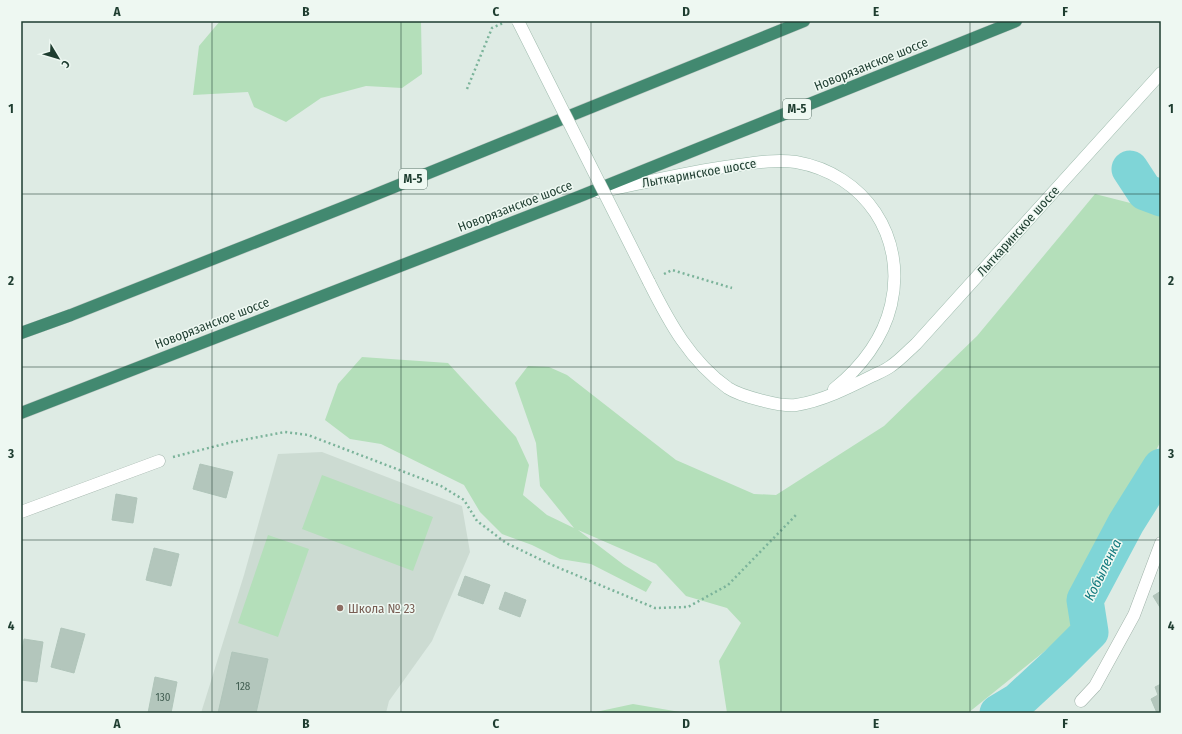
<svg xmlns="http://www.w3.org/2000/svg" width="1182" height="734" viewBox="0 0 1182 734" font-family="'Fira Sans Condensed',sans-serif">
	<style>
		.built { fill: #ccdbd2 }
		.green { fill: #b4dfba }
		.lines { fill: none; stroke-linecap: round; stroke-linejoin: round }
		.river { stroke: #7fd5d7; stroke-width: 37 }
		.building { fill: #b3c6bc; stroke: #b0c5ba }
		.service-casing { stroke: #a1b3aa; stroke-width: 13 }
		.secondary-casing { stroke: #9ebbad; stroke-width: 13 }
		.trunk-casing { stroke: #bcc5c1; stroke-width: 13 }
		.path { stroke: #7bb39a; stroke-width: 2.5; stroke-dasharray: 2 3; stroke-linecap: butt }
		.service { stroke: #fff; stroke-width: 12 }
		.secondary { stroke: #fff; stroke-width: 12 }
		.trunk { stroke: #428970; stroke-width: 12 }
		.secondary-bridge-casing { stroke: #9ebbad; stroke-width: 13; stroke-linecap: butt }
		.secondary-bridge { stroke: #fff; stroke-width: 12 }
		.grid { fill: none; stroke: #1e3d30; stroke-width: 1; stroke-opacity: 0.55 }
		.education-dot { fill: #8d6e63; stroke: #eef8f2; stroke-width: 1.5 }
		.labels { text-anchor: middle; dominant-baseline: central; stroke-width: 3; stroke-linejoin: round; paint-order: stroke }
		.number-label { font-size: 11px; fill: #435f53 }
		.shield { fill: #eef8f2; stroke: #5c756a; stroke-width: 1 }
		.shield-label { font-size: 12px; font-weight: bold; fill: #1e3d30 }
		.street-label { font-size: 13px; fill: #1e3d30; stroke: #eef8f2 }
		.education-label { font-size: 13px; fill: #785e54; stroke: #eef8f2; text-anchor: start }
		.water-label { font-size: 14px; font-style: italic; fill: #127a7e; stroke: #eef8f2 }
		.neatline { fill: none; stroke: #1e3d30; stroke-width: 1.5 }
		.grid-label { font-size: 13px; text-anchor: middle; font-weight: bold; fill: #1e3d30 }
	</style>
	<rect width="100%" height="100%" fill="#deebe4"/>
	<path class="built" d="M322,452L462,506L470,552L432,641L389,701L386,713H201L244,575L278,454Z"/>
	<path class="green" d="M220,21H421L422,74L402,88L366,86L321,98L286,122L254,107L248,92L193,95L199,46Z
		M1095,194L1154,209L1161,214V441L1076,599L1071,630L968,713H727L719,661L741,623L727,608L686,596L656,564L578,530L624,565L652,582L646,592L591,564L560,559L532,545L502,534L480,512L464,485L381,444L350,439L325,420L338,384L362,357L448,363L516,437L529,465L523,495L547,515L574,528L540,486L536,443L515,383L528,366L549,367L567,375L676,460L754,494L776,495L884,426L977,336Z
		M322,475L433,517L413,571L302,529Z
		M268,535L309,549L278,637L238,623Z
		M633,704L680,712L681,713H591Z"/>
	<g class="lines">
		<path class="river" d="M1130,169L1145,192L1161,198
			M998,713L1018,701L1058,664L1090,632L1085,600L1126,523L1161,467"/>
	</g>
	<path class="building" d="M200,464L233,472L226,498L193,489Z
		M116,494L137,498L133,523L112,520Z
		M154,548L179,554L171,586L146,580Z
		M465,576L490,585L483,604L458,595Z
		M1161,591V609L1153,596Z
		M505,592L526,600L520,617L499,609Z
		M61,628L85,634L74,673L51,667Z
		M24,639L43,642L37,682L21,680V657Z
		M232,652L268,659L256,713H218Z
		M155,677L177,682L171,713H148Z
		M1161,684V713H1157L1151,699L1158,695L1155,687Z"/>
	<g class="lines">
		<g class="service-casing">
			<path id="service" d="M21,512L159,461
				M1081,701L1095,686L1134,615L1161,543"/>
		</g>
		<g class="secondary-casing">
			<path id="secondary" d="M599,192C643,183 687,172 732,166C753,163 775,159 796,162C865,174 907,237 891,305C883,339 860,368 834,389
				M649,282C669,322 690,361 728,388C740,396 781,407 796,405C822,401 848,388 872,376C878,373 886,370 891,366C900,360 908,351 916,344L1161,73"/>
		</g>
		<g class="trunk-casing">
			<path id="trunk" d="M21,333L71,315L362,200L804,21
				M21,413L578,197L1016,21"/>
		</g>
		<path class="path" d="M467,89L492,28L503,23
			M664,274L672,270L732,288
			M173,457L232,442L285,432L308,435L441,486L464,500L477,521L506,543L552,565L655,608L688,607L728,585L796,515"/>
		<use href="#service" class="service"/>
		<use href="#secondary" class="secondary"/>
		<use href="#trunk" class="trunk"/>
		<g class="secondary-bridge-casing">
			<path id="secondary-bridge" d="M518,21L649,282"/>
		</g>
		<use href="#secondary-bridge" class="secondary-bridge"/>
	</g>
	<path class="grid" d="M212,21V713M401,21V713M591,21V713M781,21V713M970,21V713M21,194H1161M21,367H1161M21,540H1161"/>
	<circle class="education-dot" cx="340" cy="608" r="4"/>
	<g class="labels">
		<g class="number-label">
			<text x="243" y="686">128</text>
			<text x="163" y="697">130</text>
		</g>
		<g class="shield">
			<rect x="783" y="99" width="28" height="20" rx="3"/>
			<rect x="399" y="169" width="28" height="20" rx="3"/>
		</g>
		<g class="shield-label">
			<text x="797" y="109">М-5</text>
			<text x="413" y="179">М-5</text>
		</g>
		<g class="street-label">
			<text transform="translate(871 64) rotate(-22)">Новорязанское шоссе</text>
			<text transform="translate(699 173) rotate(-10)">Лыткаринское шоссе</text>
			<text transform="translate(515 206) rotate(-21)">Новорязанское шоссе</text>
			<text transform="translate(1018 231) rotate(-48)">Лыткаринское шоссе</text>
			<text transform="translate(212 323) rotate(-21)">Новорязанское шоссе</text>
		</g>
		<g class="education-label">
			<text x="348" y="608">Школа № 23</text>
		</g>
		<g class="water-label">
			<text transform="translate(1103 570) rotate(-64)">Кобыленка</text>
		</g>
	</g>
	<rect width="1182" height="734" fill="none" stroke="#eef8f2" stroke-width="44"/>
	<g transform="translate(58 58) rotate(128)" stroke="#eef8f2" stroke-width="3" paint-order="stroke">
	<path d="M0-3L7 15L0 10L-7 15Z" fill="#1e3d30"/>
	<text y="-6" font-size="11" font-weight="bold" text-anchor="middle" fill="#1e3d30">С</text>
	</g>
	<rect x="22" y="22" width="1138" height="690" class="neatline"/>
	<g class="grid-label">
		<text x="117" y="16">A</text>
		<text x="306" y="16">B</text>
		<text x="496" y="16">C</text>
		<text x="686" y="16">D</text>
		<text x="876" y="16">E</text>
		<text x="1065" y="16">F</text>
		<text x="11" y="113">1</text>
		<text x="1171" y="113">1</text>
		<text x="11" y="285">2</text>
		<text x="1171" y="285">2</text>
		<text x="11" y="458">3</text>
		<text x="1171" y="458">3</text>
		<text x="11" y="630">4</text>
		<text x="1171" y="630">4</text>
		<text x="117" y="728">A</text>
		<text x="306" y="728">B</text>
		<text x="496" y="728">C</text>
		<text x="686" y="728">D</text>
		<text x="876" y="728">E</text>
		<text x="1065" y="728">F</text>
	</g>
</svg>
